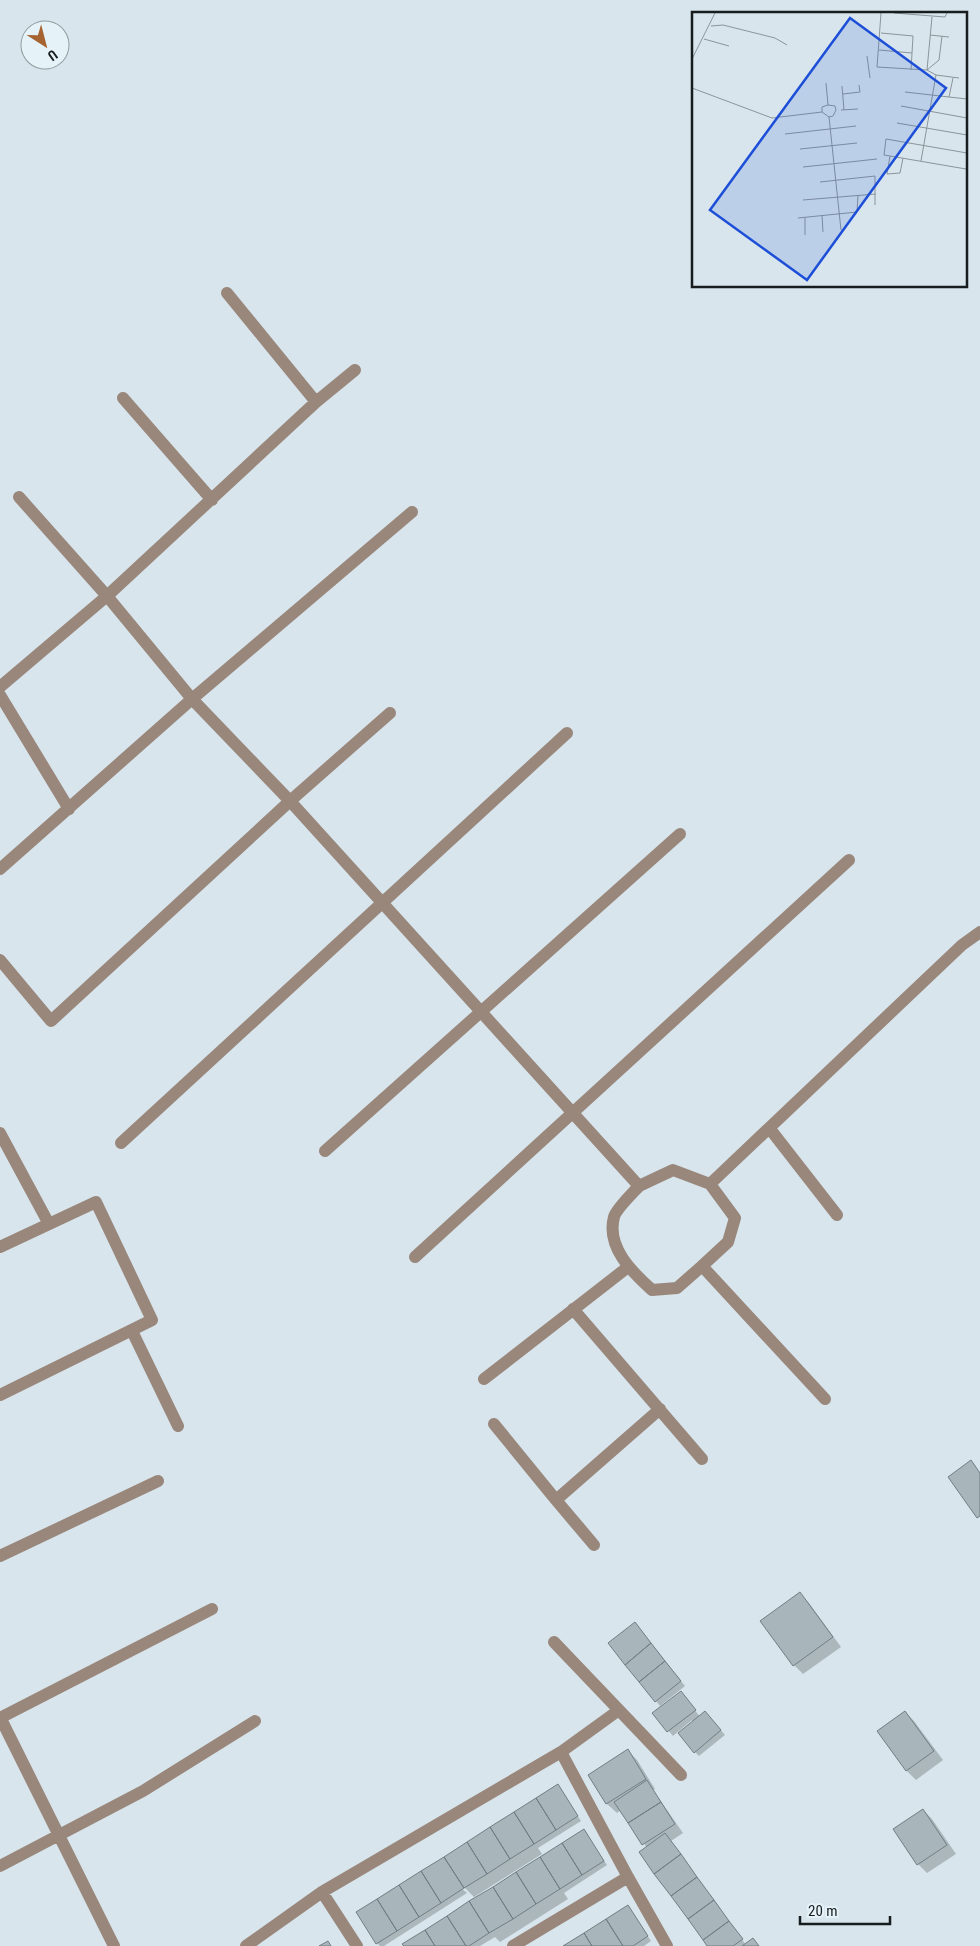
<svg xmlns="http://www.w3.org/2000/svg" width="980" height="1946" viewBox="0 0 980 1946" font-family="'Roboto Condensed',sans-serif">
	<style>
		.shadow { fill: #0003 }
		.building { fill: #a8b5bb; stroke: #717e83 }
		.lines { fill: none; stroke-linecap: round; stroke-linejoin: round }
		.street { stroke: #99877c; stroke-width: 12 }
		.inset-road { fill: none; stroke: #8b959a; stroke-width: 1 }
		.view { fill: #1d4ed8; fill-opacity: 0.15; stroke: #1d4ed8; stroke-width: 2.5 }
		.inset-edge { fill: none; stroke: #171c1e; stroke-width: 2.5 }
	</style>
	<rect width="100%" height="100%" fill="#d8e5ec"/>
	<path class="shadow" d="M800,1594L809,1603L841,1647L803,1674L794,1665Z
		M639,1628L685,1686L660,1706L656,1701Z
		M685,1697L700,1717H710L725,1735L699,1756L695,1752L692,1720L673,1736L654,1713Z
		M905,1712L914,1721L943,1760L916,1780L907,1771L878,1732Z
		M628,1751L637,1760L655,1789L653,1790L683,1833L671,1841L746,1945L759,1946H708L647,1848L621,1810L617,1813L607,1804L590,1775Z
		M558,1786L581,1821L538,1848L542,1854L474,1897L460,1883L458,1885L467,1893L384,1946H380L377,1943Z
		M923,1810L932,1819L956,1854L927,1873L918,1864Z
		M584,1831L607,1865L564,1893L568,1899L500,1942L495,1937L480,1946H402Z
		M628,1906L651,1941L644,1946H566Z"/>
	<path class="building" d="M971,1460L980,1473V1516L977,1518L948,1477Z
		M800,1592L833,1637L793,1666L760,1621Z
		M635,1622L651,1643L625,1665L608,1643Z
		M651,1643L665,1661L639,1682L625,1665Z
		M665,1661L681,1681L655,1702L639,1682Z
		M681,1691L696,1710L667,1732L652,1713Z
		M705,1711L721,1730L694,1753L678,1733Z
		M905,1711L934,1751L906,1771L877,1731Z
		M628,1749L646,1779L606,1804L588,1775Z
		M647,1780L661,1802L628,1823L614,1802Z
		M558,1784L578,1816L556,1830L536,1798Z
		M536,1798L556,1830L534,1844L514,1812Z
		M661,1802L675,1824L642,1845L628,1823Z
		M923,1809L947,1845L917,1865L893,1829Z
		M514,1812L534,1844L510,1859L490,1827Z
		M490,1827L510,1859L487,1874L467,1842Z
		M584,1829L604,1861L582,1875L562,1843Z
		M665,1833L681,1854L654,1874L639,1852Z
		M467,1842L487,1874L464,1888L444,1857Z
		M562,1843L582,1875L560,1889L540,1857Z
		M681,1854L697,1877L671,1896L654,1874Z
		M444,1857L464,1888L441,1903L421,1871Z
		M540,1857L560,1889L536,1904L516,1872Z
		M421,1871L441,1903L419,1917L399,1885Z
		M516,1872L536,1904L513,1919L493,1887Z
		M697,1877L714,1900L688,1919L671,1896Z
		M399,1885L419,1917L397,1931L377,1899Z
		M493,1887L513,1919L489,1933L469,1901Z
		M377,1899L397,1931L376,1944L356,1912Z
		M714,1900L729,1921L703,1940L688,1919Z
		M469,1901L489,1933L469,1946H466L447,1916Z
		M628,1905L648,1936L633,1946H623L606,1919Z
		M447,1916L466,1946H435L425,1930Z
		M606,1919L623,1946H592L584,1933Z
		M729,1921L743,1939L733,1946H707L703,1940Z
		M425,1930L435,1946H404L402,1944Z
		M584,1933L592,1946H563Z
		M753,1938L759,1946H742Z
		M328,1941L331,1946H319Z"/>
	<g class="lines">
		<path class="street" d="M227,293L316,402
			M123,398L212,500
			M19,497L107,596L192,699L290,801L639,1186L673,1170L710,1184L962,945L980,932
			M0,687L107,596L316,402L355,370
			M0,695L69,809
			M0,869L192,699L412,512
			M0,960L51,1021L290,801L390,713
			M770,1129L837,1215
			M0,1133L49,1224
			M121,1143L567,733
			M325,1151L680,834
			M710,1184L735,1218L728,1242L702,1266L825,1399
			M639,1186C633,1193 616,1209 614,1217C606,1247 632,1272 652,1290L677,1288L702,1266
			M0,1247L96,1202L152,1320L0,1395
			M415,1257L849,860
			M573,1309L702,1459
			M132,1331L178,1426
			M484,1379L628,1267
			M494,1424L556,1500
			M594,1545L556,1500L660,1409
			M0,1556L158,1481
			M554,1642L681,1775
			M0,1717L114,1946
			M0,1718L212,1609
			M561,1752L619,1710
			M0,1866L143,1791L255,1721
			M322,1892L357,1946
			M246,1946L322,1892L561,1752L628,1877L667,1946
			M513,1946L628,1877"/>
	</g>
	<g transform="translate(692 12)">
		<rect width="275" height="275" fill="#d8e5ec"/>
		<path class="inset-road" d="M189,1L185,55L235,58L247,48L250,24M202,1L253,5L255,1M19,14L31,13L83,26L95,33M189,21L221,24L219,58M238,23L257,25M12,27L37,34M187,38L220,41M175,44L178,66M0,47L23,1M244,63L267,66M261,66L257,85L275,87M150,74L152,98M0,76L80,106L130,100L137,105L149,218M213,80L257,85M151,82L168,80L167,73M136,93L143,94L144,98L141,104L137,105M209,94L275,106M149,98L166,97M130,100V95L136,93L134,71M205,111L275,123M93,122L164,114M108,137L165,131M275,141L194,127L192,143L274,157L275,154M198,144L195,162L208,161L211,146M229,149L244,63L235,58L240,5M111,155L185,147M128,170L183,164V193M111,188L184,182M130,203L131,220M106,206L165,200L166,183M113,206V223"/>
		<path class="view" d="M158,6L254,76L115,268L18,198Z"/>
		<rect width="275" height="275" class="inset-edge"/>
	</g>
	<g transform="translate(45 45) rotate(144)"><circle r="24" fill="#e5f3f9" stroke="#939da1"/>
	<path d="M0-4L9 19L0 12L-9 19Z" fill="#a66432"/>
	<text y="-8" font-size="14" font-weight="bold" text-anchor="middle" fill="#171c1e">U</text>
	</g>
	<path d="M800 1916v8h90v-8" fill="none" stroke="#171c1e" stroke-width="2.5"/>
	<text x="808" y="1916" font-size="15" fill="#171c1e" stroke="#e5f3f9" stroke-width="4" paint-order="stroke">20 m</text>
</svg>
